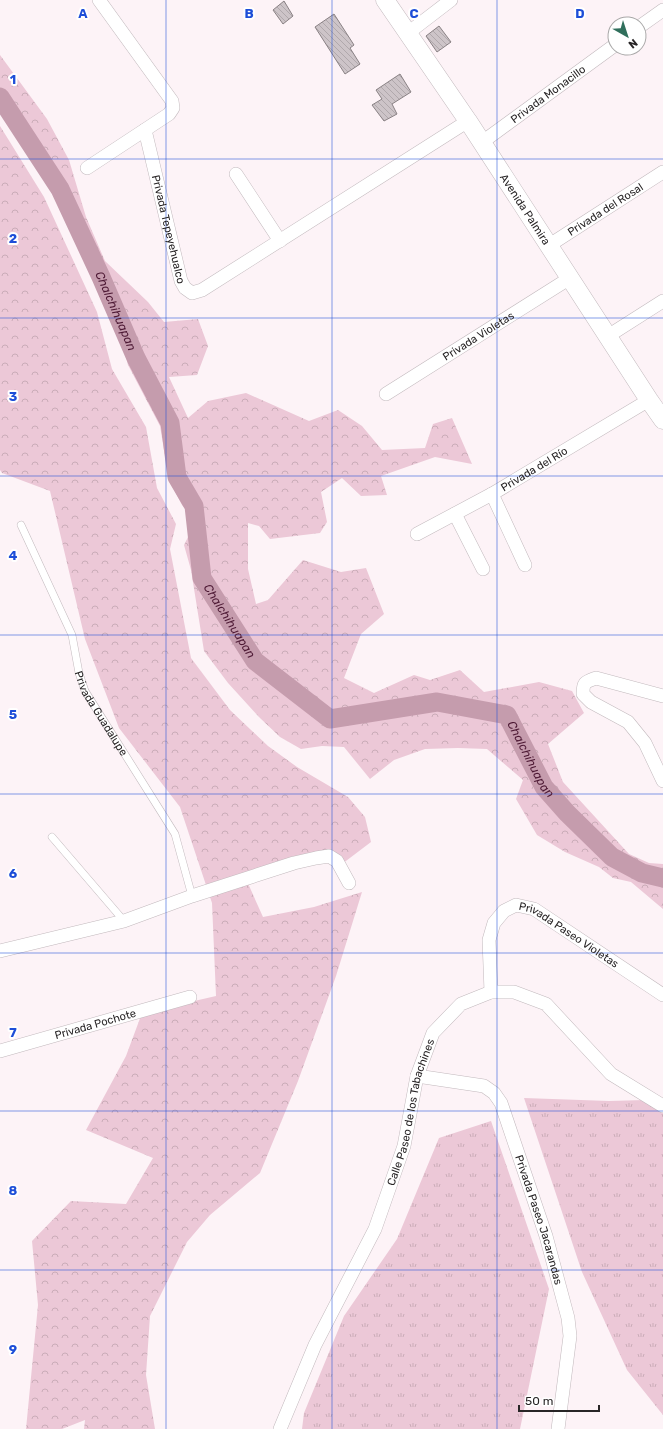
<svg xmlns="http://www.w3.org/2000/svg" width="663" height="1429" viewBox="0 0 663 1429" font-family="Rubik,sans-serif">
	<style>
		.grass { fill: url(#grass-tufts) }
		.forest { fill: url(#forest-crowns) }
		.lines { fill: none; stroke-linecap: round; stroke-linejoin: round }
		.river { stroke: #c59cad; stroke-width: 19 }
		.building { fill: url(#building-back-hatch); stroke: #898184 }
		.lane-casing { stroke: #c2b9bd; stroke-width: 8 }
		.street-casing { stroke: #c2b9bd; stroke-width: 14 }
		.secondary-casing { stroke: #c2b9bd; stroke-width: 19 }
		.lane { stroke: #fff; stroke-width: 7 }
		.street { stroke: #fff; stroke-width: 13 }
		.secondary { stroke: #fff; stroke-width: 18 }
		.grid { fill: none; stroke: #1d4ed8; stroke-width: 1; stroke-opacity: 0.55 }
		.labels { text-anchor: middle; dominant-baseline: central; stroke-width: 4; stroke-linejoin: round; paint-order: stroke }
		.street-label { font-size: 11px; fill: #282526; stroke: #fff }
		.water-label { font-size: 12px; font-style: italic; fill: #4e1a35; stroke: #fff }
		.grid-label { font-size: 13px; text-anchor: middle; font-weight: bold; fill: #1d4ed8; stroke: #fff; stroke-width: 4; stroke-linejoin: round; paint-order: stroke }
	</style>
	<defs>
		<pattern id="grass-tufts" width="24" height="20" patternUnits="userSpaceOnUse"><rect width="24" height="20" fill="#ecc8d7"/><path d="M3 7l-1-3M5 7V3M7 7l1-3M15 17l-1-3M17 17v-4M19 17l1-3" fill="none" stroke="#caacb8"/></pattern>
		<pattern id="forest-crowns" width="20" height="18" patternUnits="userSpaceOnUse"><rect width="20" height="18" fill="#ecc8d7"/><path d="M2 6a3 3 0 1 1 6 0M12 15a3 3 0 1 1 6 0" fill="none" stroke="#caacb8"/></pattern>
		<pattern id="building-back-hatch" width="6" height="6" patternUnits="userSpaceOnUse"><rect width="6" height="6" fill="#cdc4c8"/><path d="M-1 5l2 2M0 0l6 6M5-1l2 2" fill="none" stroke="#b0a8ac"/></pattern>
	</defs>
	<rect width="100%" height="100%" fill="#fdf3f7"/>
	<path class="grass" d="M524,1098L609,1101L645,1100L663,1110V1415L627,1370L582,1272Z
		M491,1121L549,1289L520,1429H302L304,1413L344,1316L397,1239L439,1138Z"/>
	<path class="forest" d="M0,55L47,119L69,160L86,217L105,261L148,302L164,322L198,319L208,346L197,375L169,377L188,418L208,401L246,393L309,421L338,410L362,426L382,450L425,448L433,424L452,418L472,464L435,457L381,476L387,495L361,496L342,478L321,492L327,522L320,533L270,539L259,526L248,523V569L256,604L268,600L303,560L341,572L366,568L384,614L361,634L344,678L374,693L414,675L430,680L460,670L484,692L539,682L572,691L584,713L548,744L563,782L629,854L649,863L663,864V909L631,882L613,878L599,867L565,852L537,835L516,799L523,780L487,749L458,748L425,749L394,760L370,779L344,747L322,746L301,749L280,737L260,718L228,683L204,651L191,570L184,545L191,531L192,517L182,505L169,480L160,426L128,365L118,322L109,305L102,277L84,250L75,221L41,151L13,104L0,89Z
		M0,126L44,197L97,312L112,369L146,427L157,488L176,524L170,549L191,658L230,710L268,746L297,767L348,797L365,817L371,842L338,867L321,854L246,879L263,917L314,907L362,892L336,976L298,1081L260,1173L210,1215L187,1242L150,1316L146,1375L155,1429H84L85,1420L62,1429H26L38,1305L32,1241L71,1201L126,1204L153,1158L86,1130L126,1056L142,1013L216,996L212,903L180,807L119,728L85,639L50,491L2,473L0,470Z"/>
	<g class="lines">
		<path class="river" id="s1" d="M0,97L60,189L101,277L136,358L170,423L177,477L194,506L202,578L255,661L330,719L437,702L507,715L544,787L567,813L612,857L642,873L663,878"/>
	</g>
	<path class="building" d="M284,1L293,16L283,24L273,10Z
		M334,14L354,45L350,48L360,64L345,74L315,27Z
		M439,26L451,42L437,52L426,36Z
		M400,74L411,92L392,104L397,114L384,121L372,105L382,99L376,90Z"/>
	<g class="lines">
		<g class="lane-casing">
			<g id="lane">
				<path id="s2" d="M21,525L72,635L79,673L85,691L175,834L192,896"/>
				<path d="M52,837L124,921"/>
			</g>
		</g>
		<g class="street-casing">
			<g id="street">
				<path d="M639,27L663,10"/>
				<path d="M408,33L451,0"/>
				<path id="s3" d="M145,130L181,281L185,288L192,293L202,290L468,121"/>
				<path id="s4" d="M481,143L615,45"/>
				<path d="M87,168L169,114L173,108L172,101L99,0"/>
				<path d="M236,174L280,241"/>
				<path id="s5" d="M548,246L663,172"/>
				<path d="M608,336L663,301"/>
				<path id="s6" d="M386,394L570,278"/>
				<path d="M492,494L525,565"/>
				<path d="M455,514L483,569"/>
				<path id="s7" d="M417,534L492,494L649,400"/>
				<path d="M663,696L596,678C585,682 583,682 583,694L591,702L628,722L645,743L663,781"/>
				<path d="M0,951L124,921L192,896L294,863L316,858L329,856L337,861L349,883"/>
				<path id="s8" d="M491,992L489,940L494,923L504,911L516,905L534,909L663,995"/>
				<path id="s9" d="M0,1051L190,997"/>
				<path id="s10" d="M417,1076L484,1086L494,1093L501,1103L546,1236L568,1318L570,1336L558,1429"/>
				<path id="s11" d="M280,1429L315,1345L375,1229L404,1146L417,1076L433,1033L461,1004L491,992H514L546,1004L611,1074L663,1106"/>
			</g>
		</g>
		<g class="secondary-casing">
			<g id="secondary">
				<path id="s12" d="M385,0L468,121L649,400L663,420"/>
			</g>
		</g>
		<use href="#lane" class="lane"/>
		<use href="#street" class="street"/>
		<use href="#secondary" class="secondary"/>
	</g>
	<path class="grid" d="M166,0V1429M332,0V1429M497,0V1429M0,159H663M0,318H663M0,476H663M0,635H663M0,794H663M0,953H663M0,1111H663M0,1270H663"/>
	<g class="labels">
		<g class="street-label">
			<text stroke="none"><textPath href="#s4" startOffset="83">Privada Monacillo</textPath></text>
			<text stroke="none"><textPath href="#s12" startOffset="252">Avenida Palmira</textPath></text>
			<text stroke="none"><textPath href="#s5" startOffset="68">Privada del Rosal</textPath></text>
			<text stroke="none"><textPath href="#s3" startOffset="102">Privada Tepeyehualco</textPath></text>
			<text stroke="none"><textPath href="#s6" startOffset="109">Privada Violetas</textPath></text>
			<text stroke="none"><textPath href="#s7" startOffset="134">Privada del Río</textPath></text>
			<text stroke="none"><textPath href="#s2" startOffset="206">Privada Guadalupe</textPath></text>
			<text stroke="none"><textPath href="#s8" startOffset="160">Privada Paseo Violetas</textPath></text>
			<text stroke="none"><textPath href="#s9" startOffset="99">Privada Pochote</textPath></text>
			<text stroke="none"><textPath href="#s11" startOffset="344">Calle Paseo de los Tabachines</textPath></text>
			<text stroke="none"><textPath href="#s10" startOffset="215">Privada Paseo Jacarandas</textPath></text>
		</g>
		<g class="water-label">
			<text stroke="none"><textPath href="#s1" startOffset="244">Chalchihuapan</textPath></text>
			<text stroke="none"><textPath href="#s1" startOffset="580">Chalchihuapan</textPath></text>
			<text stroke="none"><textPath href="#s1" startOffset="952">Chalchihuapan</textPath></text>
		</g>
	</g>
	<g class="grid-label">
		<text x="83" y="18">A</text>
		<text x="249" y="18">B</text>
		<text x="414" y="18">C</text>
		<text x="580" y="18">D</text>
		<text x="13" y="84">1</text>
		<text x="13" y="243">2</text>
		<text x="13" y="401">3</text>
		<text x="13" y="560">4</text>
		<text x="13" y="719">5</text>
		<text x="13" y="878">6</text>
		<text x="13" y="1037">7</text>
		<text x="13" y="1195">8</text>
		<text x="13" y="1354">9</text>
	</g>
	<g transform="translate(627 36) rotate(141)"><circle r="19" fill="#ffffff" stroke="#a9a8a8"/>
	<path d="M0-3L7 15L0 10L-7 15Z" fill="#306f5c"/>
	<text y="-6" font-size="11" font-weight="bold" text-anchor="middle" fill="#282526">N</text>
	</g>
	<path d="M519 1405v6h80v-6" fill="none" stroke="#282526" stroke-width="2"/>
	<text x="525" y="1405" font-size="12" fill="#282526" stroke="#ffffff" stroke-width="3" paint-order="stroke">50 m</text>
</svg>
